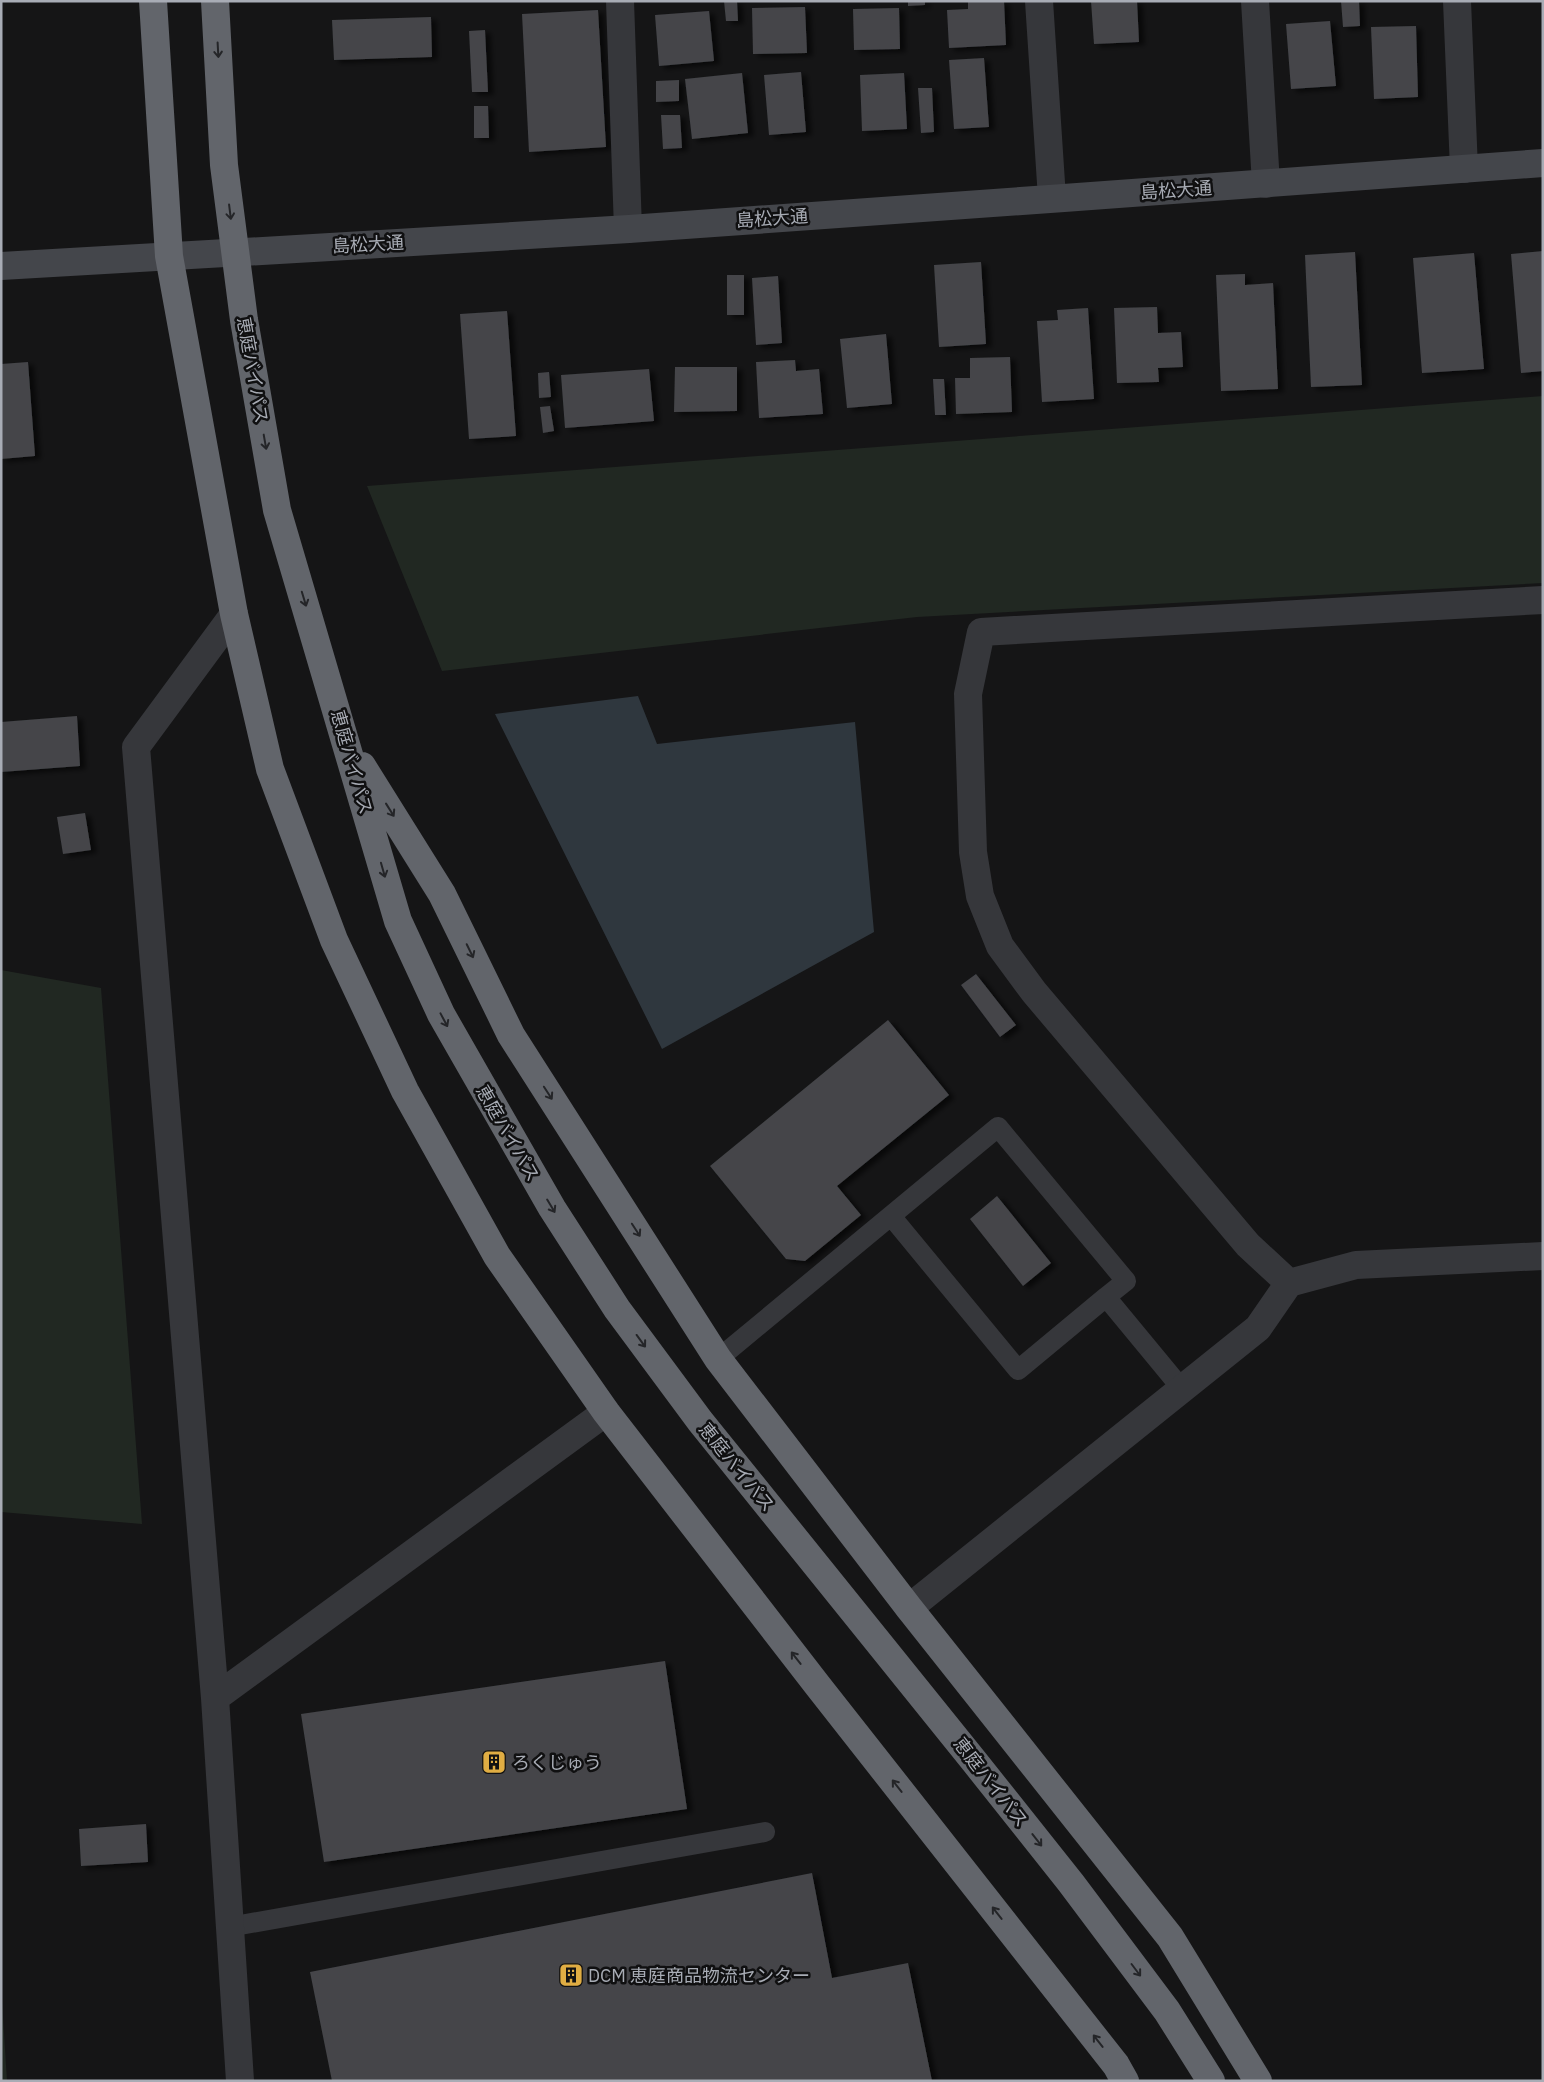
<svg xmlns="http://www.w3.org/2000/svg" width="1544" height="2082" viewBox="0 0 1544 2082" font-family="'IBM Plex Sans','Noto Sans JP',sans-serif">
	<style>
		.green { fill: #212822 }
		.water { fill: #2f373e }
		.building { fill: #444549; filter: url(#shadow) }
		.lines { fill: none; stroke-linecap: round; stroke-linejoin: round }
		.lane { stroke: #36373b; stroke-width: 20 }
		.street { stroke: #36373b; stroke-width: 28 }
		.secondary { stroke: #44464b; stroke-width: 28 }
		.highway { stroke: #62656b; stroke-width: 28 }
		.oneway { stroke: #242528 }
		.labels { text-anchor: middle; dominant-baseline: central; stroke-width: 5; stroke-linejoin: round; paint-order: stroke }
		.street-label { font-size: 18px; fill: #a8acb5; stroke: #101011 }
		.poi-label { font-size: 18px; fill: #a8acb5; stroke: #101011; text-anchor: start }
	</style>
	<defs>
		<filter id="shadow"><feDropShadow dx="5.5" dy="3" stdDeviation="2.5" flood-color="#0009"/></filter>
	</defs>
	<rect width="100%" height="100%" fill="#151516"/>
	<path class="green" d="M1543,396V583L917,617L442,671L367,486Z
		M1,970L101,988L142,1524L1,1512Z
		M1,1985L7,2081H1Z"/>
	<path class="water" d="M638,696L657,744L855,722L874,932L662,1049L495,714Z"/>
	<path class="building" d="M724,1H737L738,21H726Z
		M908,1H925V5L908,6Z
		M968,1H1004L1006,45L949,48L947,10L968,9Z
		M1091,1H1137L1139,42L1094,44Z
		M1341,1H1359L1360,26L1343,27Z
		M805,7L807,53L753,54L752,8Z
		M899,8L900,49L854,50L853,9Z
		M598,10L606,147L529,152L522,14Z
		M709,11L714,61L659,66L655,15Z
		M431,17L432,57L334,60L332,20Z
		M1330,21L1336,86L1291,89L1286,24Z
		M1416,26L1418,97L1374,99L1371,27Z
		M485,30L488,92H472L469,31Z
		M984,58L989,127L954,129L949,60Z
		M801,72L806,132L769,135L764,75Z
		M742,73L748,133L692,139L685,79Z
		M904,73L907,129L862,131L860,75Z
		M679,80V101L656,102V81Z
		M918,88H932L934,132L921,133Z
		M474,106H488L489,138H474Z
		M661,115H680L682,148L663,149Z
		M1543,251V371L1521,373L1511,254Z
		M1355,252L1362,385L1311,387L1305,255Z
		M1474,253L1484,369L1422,373L1413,258Z
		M981,262L986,344L939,347L934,265Z
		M1245,274V285L1273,283L1278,389L1221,391L1216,275Z
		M727,275H744V315H727Z
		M778,276L782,343L756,345L752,278Z
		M1157,307L1158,333L1181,332L1183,367L1158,368L1159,382L1117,383L1114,308Z
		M1088,308L1094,399L1042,402L1037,321L1058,320L1057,310Z
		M507,311L516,436L469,439L460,314Z
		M886,334L892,404L847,408L840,339Z
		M1010,357L1012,412L956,414L955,378H970V358Z
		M795,360L796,371L819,369L823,414L759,418L756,362Z
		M28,362L35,456L1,459V364Z
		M675,367H737V411L674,412Z
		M649,369L654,421L565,428L561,375Z
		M549,372L551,397L539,398L538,373Z
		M933,379H944L946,415H935Z
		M550,406L554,431L543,433L540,407Z
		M77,716L80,766L1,772V722Z
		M85,813L91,850L63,854L57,817Z
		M976,974L1016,1025L1000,1037L961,985Z
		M888,1020L949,1095L837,1186L861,1215L805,1261L786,1259L710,1166Z
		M997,1196L1051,1263L1023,1286L970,1219Z
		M665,1661L687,1809L324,1862L301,1714Z
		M146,1824L148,1862L81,1866L79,1829Z
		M812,1873L832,1978L908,1963L932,2081H332L310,1972Z"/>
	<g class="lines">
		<path class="lane" d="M891,1216L1018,1370L1106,1297
			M718,1359L998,1127L1126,1281L1106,1297L1182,1389
			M229,1927L765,1832"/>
		<path class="street" d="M620,1L628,229
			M1039,1L1052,198
			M1255,1L1266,184
			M1457,1L1464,169
			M234,614L136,747L215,1698L240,2081
			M1289,1283L1248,1245L1034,992L1000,946L980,896L973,852L968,694L981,632L1543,600
			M909,1608L1258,1328L1289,1283L1356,1265L1543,1256
			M215,1698L606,1412"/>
		<path class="secondary" d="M1,266C210,253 420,243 629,229C934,208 1238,185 1543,163"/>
		<path class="highway" d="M153,1L169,256L234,614L270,769L334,940L405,1091L497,1256L606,1412L818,1686L1116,2065L1125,2081
			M215,1L224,165L244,320L277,510L398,921L441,1014L552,1208L617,1309L700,1421L974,1761L1071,1883L1167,2011L1211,2081
			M362,766L442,894L511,1035L718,1359L909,1608L1170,1937L1258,2081"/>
	</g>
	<defs><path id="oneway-shaft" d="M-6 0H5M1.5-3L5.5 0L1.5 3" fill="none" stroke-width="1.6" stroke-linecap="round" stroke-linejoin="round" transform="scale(1.25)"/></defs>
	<g class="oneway">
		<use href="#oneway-shaft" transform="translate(218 50) rotate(87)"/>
		<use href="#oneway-shaft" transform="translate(230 212) rotate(83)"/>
		<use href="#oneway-shaft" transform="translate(265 442) rotate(80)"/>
		<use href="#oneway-shaft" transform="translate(304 599) rotate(73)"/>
		<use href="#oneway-shaft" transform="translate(390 810) rotate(58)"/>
		<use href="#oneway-shaft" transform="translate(383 870) rotate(74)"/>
		<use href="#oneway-shaft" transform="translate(470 951) rotate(64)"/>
		<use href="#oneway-shaft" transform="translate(444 1020) rotate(62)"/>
		<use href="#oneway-shaft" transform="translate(548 1093) rotate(57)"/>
		<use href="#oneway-shaft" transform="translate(551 1206) rotate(59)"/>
		<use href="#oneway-shaft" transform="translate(636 1230) rotate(57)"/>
		<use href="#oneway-shaft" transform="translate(641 1341) rotate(54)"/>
		<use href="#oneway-shaft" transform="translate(796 1658) rotate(-128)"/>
		<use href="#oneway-shaft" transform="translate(897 1786) rotate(-128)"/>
		<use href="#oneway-shaft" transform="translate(1037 1840) rotate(52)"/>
		<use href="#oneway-shaft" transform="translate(997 1913) rotate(-128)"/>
		<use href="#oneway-shaft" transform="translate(1136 1970) rotate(53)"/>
		<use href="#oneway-shaft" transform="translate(1098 2041) rotate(-128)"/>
	</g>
	<defs>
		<g id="building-square" transform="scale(1.25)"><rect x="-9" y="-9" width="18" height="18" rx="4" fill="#e0ad43" stroke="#101011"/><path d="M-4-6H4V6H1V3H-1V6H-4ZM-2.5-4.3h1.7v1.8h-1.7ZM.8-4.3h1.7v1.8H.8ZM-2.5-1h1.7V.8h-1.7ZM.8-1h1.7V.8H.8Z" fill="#111"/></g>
	</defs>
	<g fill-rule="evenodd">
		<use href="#building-square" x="494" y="1762"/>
		<use href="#building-square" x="571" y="1975"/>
	</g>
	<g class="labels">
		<g class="street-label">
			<text transform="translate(1176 190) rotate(-4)">島松大通</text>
			<text transform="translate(772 218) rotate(-4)">島松大通</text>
			<text transform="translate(368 244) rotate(-3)">島松大通</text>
			<text transform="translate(253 370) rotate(80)">恵庭バイパス</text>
			<text transform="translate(352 762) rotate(74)">恵庭バイパス</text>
			<text transform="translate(508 1133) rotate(60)">恵庭バイパス</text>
			<text transform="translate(737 1467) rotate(51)">恵庭バイパス</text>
			<text transform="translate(991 1782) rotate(52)">恵庭バイパス</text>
		</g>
		<g class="poi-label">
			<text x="512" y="1762">ろくじゅう</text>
			<text x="588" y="1975">DCM 恵庭商品物流センター</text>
		</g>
	</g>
	<rect width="1544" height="2082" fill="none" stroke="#a8acb5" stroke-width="5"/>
</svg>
